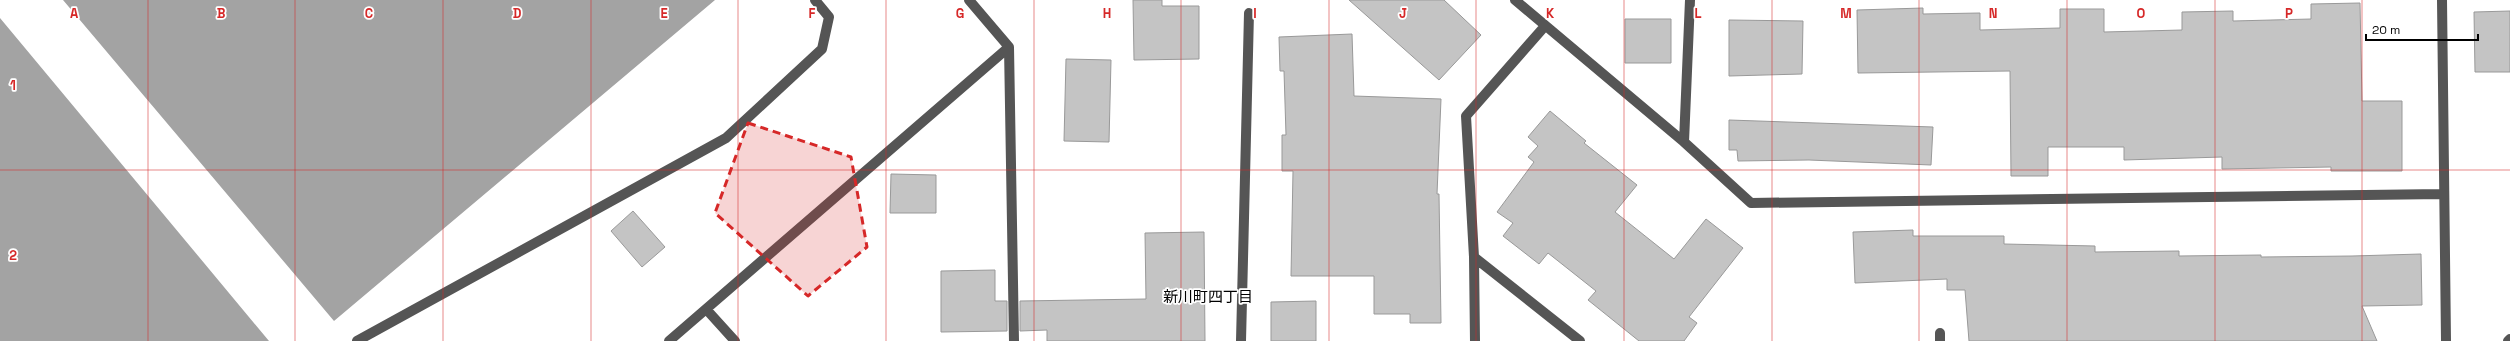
<svg xmlns="http://www.w3.org/2000/svg" width="2510" height="341" viewBox="0 0 2510 341" font-family="'Space Grotesk','Noto Sans JP',sans-serif">
	<style>
		.water { fill: #a3a3a3 }
		.building { fill: #c4c4c4; stroke: #999 }
		.lines { fill: none; stroke-linecap: round; stroke-linejoin: round }
		.minor { stroke: #555; stroke-width: 10 }
		.marked { fill: #d62828; fill-opacity: 0.2; stroke: #d62828; stroke-width: 3; stroke-dasharray: 8 5; stroke-linejoin: round }
		.grid { fill: none; stroke: #d62828; stroke-width: 1; stroke-opacity: 0.55 }
		.labels { text-anchor: middle; dominant-baseline: central; stroke-width: 3.5; stroke-linejoin: round; paint-order: stroke }
		.neighbourhood-label { font-size: 15px; fill: #000; stroke: #fff }
		.grid-label { font-size: 13px; text-anchor: middle; font-weight: bold; fill: #d62828; stroke: #fff; stroke-width: 3.5; stroke-linejoin: round; paint-order: stroke }
	</style>
	<rect width="100%" height="100%" fill="#fff"/>
	<path class="water" d="M63,0H715L334,321Z
		M0,18L269,341H0Z"/>
	<path class="building" d="M1133,0H1162V6H1199V59L1134,60Z
		M1349,0H1444L1481,35L1439,80Z
		M2360,3L2362,101H2402V171H2331V167L2222,169V157L2124,160V147H2048V176H2011L2010,71L1858,73L1857,10L1923,8V14L1980,13V30L2060,28V9H2104V32L2182,30V12L2233,11V21L2311,19V4Z
		M2510,11V72H2475L2474,12Z
		M1625,19H1671V63H1625Z
		M1729,20L1803,21L1802,74L1729,76Z
		M1352,34L1354,96L1441,99L1437,194H1439L1441,323H1410V314H1374V276H1291L1293,171H1282V135H1286L1284,71H1280L1279,37Z
		M1066,59L1111,60L1109,142L1064,141Z
		M1550,111L1586,141L1584,143L1637,185L1615,212L1674,259L1706,219L1743,248L1689,317L1697,323L1684,341H1639L1588,300L1596,291L1548,253L1539,264L1503,236L1513,223L1497,212L1534,162L1528,157L1538,146L1528,137Z
		M1729,120L1933,127L1931,165L1809,160L1738,161L1737,150H1729Z
		M891,174L936,175V213H890Z
		M633,211L665,247L642,267L611,231Z
		M1913,230V236H2004V244L2095,246V252L2179,251V256L2261,255V257L2352,256L2421,254L2422,305L2362,306L2377,341H1969L1965,290H1947V279L1855,283L1853,232Z
		M1204,232L1205,341H1047V330L1020,331V301L1146,299L1145,233Z
		M995,270V301H1007V331L941,332V271Z
		M1316,301V341H1271V302Z"/>
	<g class="lines">
		<path class="minor" d="M1515,0L1684,142L1751,203L2443,194
			M2442,0L2446,341
			M1009,47L1014,341
			M1684,142L1690,0
			M1474,257L1580,341
			M706,309L735,341
			M357,341L726,138L822,49L829,17L815,0
			M669,341L1009,47L969,0
			M1241,341L1249,13
			M1475,341L1474,257L1466,116L1545,26
			M1940,341V333
			M2508,341L2510,339"/>
	</g>
	<path class="marked" d="M748,123L851,157L867,247L808,296L715,213Z"/>
	<path class="grid" d="M148,0V341M295,0V341M443,0V341M591,0V341M738,0V341M886,0V341M1034,0V341M1181,0V341M1329,0V341M1476,0V341M1624,0V341M1772,0V341M1919,0V341M2067,0V341M2215,0V341M2362,0V341M0,170H2510"/>
	<g class="labels">
		<g class="neighbourhood-label">
			<text x="1208" y="296">新川町四丁目</text>
		</g>
	</g>
	<g class="grid-label">
		<text x="74" y="18">A</text>
		<text x="221" y="18">B</text>
		<text x="369" y="18">C</text>
		<text x="517" y="18">D</text>
		<text x="664" y="18">E</text>
		<text x="812" y="18">F</text>
		<text x="960" y="18">G</text>
		<text x="1107" y="18">H</text>
		<text x="1255" y="18">I</text>
		<text x="1403" y="18">J</text>
		<text x="1550" y="18">K</text>
		<text x="1698" y="18">L</text>
		<text x="1846" y="18">M</text>
		<text x="1993" y="18">N</text>
		<text x="2141" y="18">O</text>
		<text x="2289" y="18">P</text>
		<text x="13" y="90">1</text>
		<text x="13" y="260">2</text>
	</g>
	<path d="M2366 34v6h112v-6" fill="none" stroke="#000000" stroke-width="2"/>
	<text x="2372" y="34" font-size="12" fill="#000000" stroke="#ffffff" stroke-width="3" paint-order="stroke">20 m</text>
</svg>
